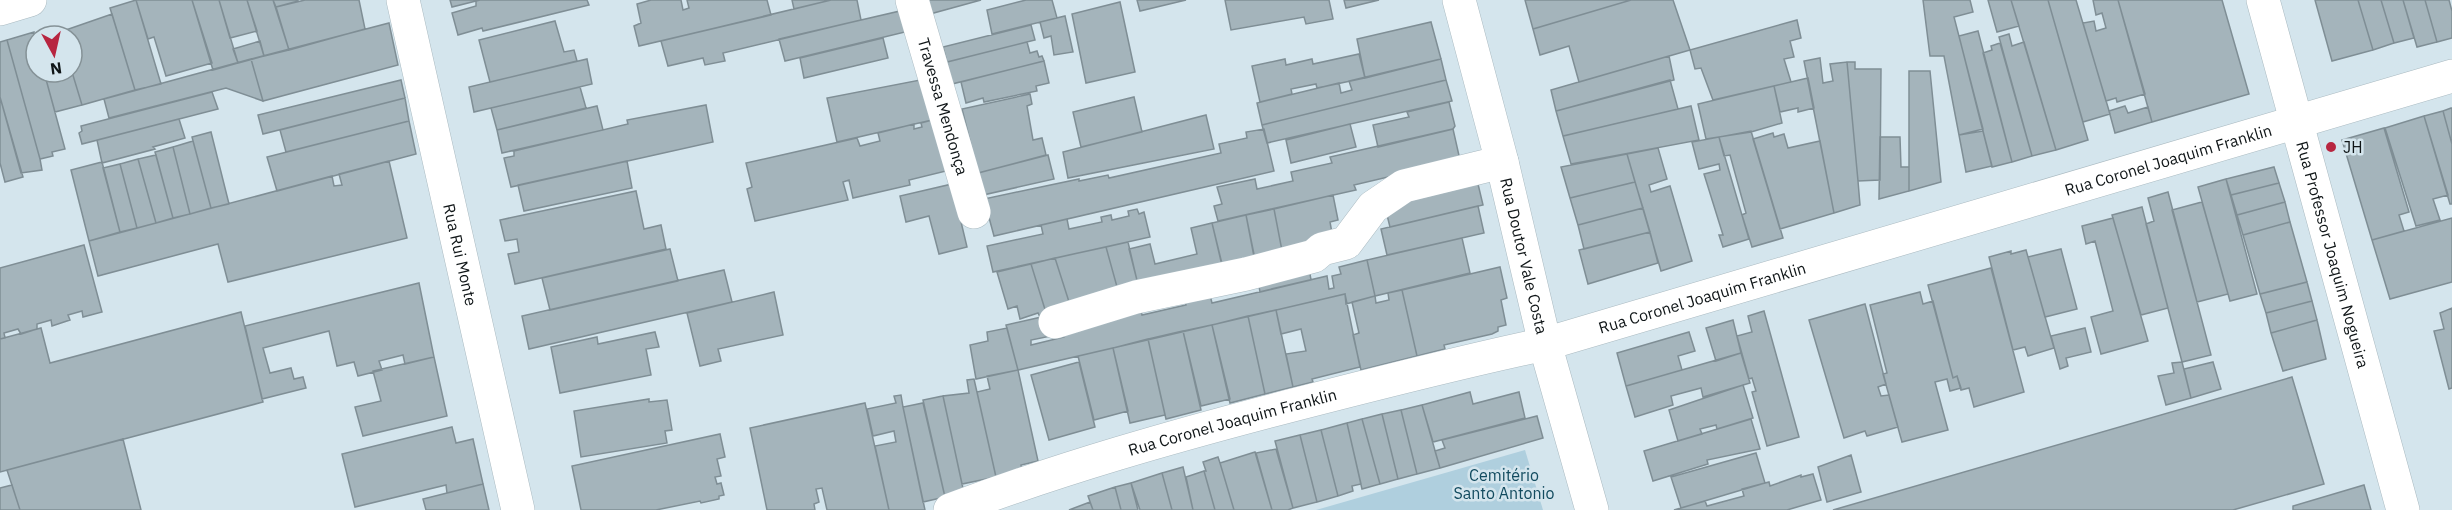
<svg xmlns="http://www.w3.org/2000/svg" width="2452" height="510" viewBox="0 0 2452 510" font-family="'IBM Plex Sans',sans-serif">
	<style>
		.green { fill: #afcfde }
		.building { fill: #a4b4bb; stroke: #7f8e95; stroke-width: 1.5 }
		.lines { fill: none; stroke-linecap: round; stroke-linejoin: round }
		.minor-casing { stroke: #aabac1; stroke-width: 34 }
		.minor { stroke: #fff; stroke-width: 33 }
		.poi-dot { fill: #b72540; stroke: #d4e5ed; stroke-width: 2 }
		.labels { text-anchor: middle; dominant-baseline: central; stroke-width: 5; stroke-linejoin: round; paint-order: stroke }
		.street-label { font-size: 16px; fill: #0f1517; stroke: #d4e5ed }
		.poi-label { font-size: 16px; fill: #0f1517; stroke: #d4e5ed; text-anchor: start }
		.park-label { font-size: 16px; fill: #124b5f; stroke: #d4e5ed }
	</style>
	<rect width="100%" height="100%" fill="#d4e5ed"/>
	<path class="green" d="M1525,450L1543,510H1316Z"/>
	<path class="building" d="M136,0L161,84L135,90L110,8Z
		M136,0H192L212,63L166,76L154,37L148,39Z
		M192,0H219L238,63L213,70Z
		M219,0H247L257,31L230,38Z
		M247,0H273L289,50L264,56Z
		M273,0H298V1L276,7Z
		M305,0H359L365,29L289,50L276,7Z
		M450,0H480L452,7Z
		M480,0H587L589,5L483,31L482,28L458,35L452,13L476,6V1Z
		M651,0H681L683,10L689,8L687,0H767L771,15L639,46L634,26L641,23L637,4Z
		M792,0H831L794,9Z
		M831,0H857L861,20L723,53L725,61L705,65L703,58L668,66L661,41Z
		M926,0H981L930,14Z
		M1026,0H1052L1057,18L992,34L987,10Z
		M1137,0H1186L1140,11Z
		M1225,0H1329L1333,19L1306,24L1304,17L1231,30Z
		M1344,0H1379L1346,8Z
		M1525,0H1631L1533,29Z
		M1631,0H1673L1690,50L1579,82L1569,46L1540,55L1533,29Z
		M1923,0H1970L1973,12L1954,17L1983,129L1959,135L1944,56H1930Z
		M1988,0H2011L2019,26L1997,32Z
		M2011,0H2048L2088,140L2056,150Z
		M2048,0H2076L2110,114L2083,122Z
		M2093,0H2118L2145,94L2117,102L2116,98L2106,101L2083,23L2094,21L2096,31L2106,28L2102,13L2096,15Z
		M2118,0H2222L2249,94L2152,122Z
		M2315,0H2358L2373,50L2332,61Z
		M2358,0H2381L2394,43L2373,50Z
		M2381,0H2403L2414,38L2394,43Z
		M2403,0H2425L2437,42L2417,47Z
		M2425,0H2449L2452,11V38L2437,42Z
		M1120,2L1135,72L1086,83L1072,14Z
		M900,11L905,32L785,61L779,39Z
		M112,14L135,90L82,105L72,72V36H61L60,32Z
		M1065,16L1073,52L1054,55L1051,36L1044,38L1040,22Z
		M1797,20L1801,38L1790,41L1794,57L1784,59L1791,82L1713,100L1701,68L1695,69L1690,50Z
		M555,21L564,52L574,50L577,61L490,82L479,40Z
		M1431,22L1441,59L1365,78L1357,39Z
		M389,23L398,65L263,101L251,59Z
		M1031,25L1035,40L947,62L943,47Z
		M1978,31L2012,162L1992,167L1959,36Z
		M34,32L36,72H44L65,149L52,152L53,156L40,159L7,40Z
		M2009,34L2012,46L2024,42L2056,150L2032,156L1999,37Z
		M883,38L888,58L804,78L800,58Z
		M7,40L40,159L42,170L21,173L0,97V42Z
		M260,41L264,56L238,63L233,49Z
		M1027,42L1030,53L1037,51L1039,57L1042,56L1044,61L952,84L947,62Z
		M2000,43L2032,156L2012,162L1983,53L1992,50L1991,46Z
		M1359,54L1365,78L1317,88L1316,84L1291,89L1292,94L1260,102L1252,66L1285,59L1286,65L1312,59L1313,64Z
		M1669,56L1674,80L1556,111L1551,90Z
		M1820,58L1823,83L1833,81L1830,64L1847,62L1858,181L1860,205L1834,213L1804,61Z
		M251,59L263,101L226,88L109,118L104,99Z
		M587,59L592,84L474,112L469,87Z
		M1441,59L1446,80L1262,125L1257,103L1339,83L1341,93L1352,90L1349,81Z
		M1044,61L1049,83L1036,86L1037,91L984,102L983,98L966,103L961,82Z
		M1847,62H1855V69H1881L1880,180L1858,181Z
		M1909,71H1930L1941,182L1909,191Z
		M44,72H72L82,105L55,112Z
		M1808,78L1814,108L1798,112V108L1780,112L1774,86Z
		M401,80L405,98L263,134L258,115Z
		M920,80L932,120L837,142L827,98Z
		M1446,80L1452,101L1267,143L1262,125Z
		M1670,80L1678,109L1563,136L1556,111Z
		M1774,86L1782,123L1751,132L1706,139L1698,104Z
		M580,87L586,108L497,130L491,108Z
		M212,92L218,109L82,144L79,133L82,131L81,126Z
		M1030,94L1032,104L1027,106L1033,140L1042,138L1046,155L978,173L962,109Z
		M0,97L23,177L5,182L0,163Z
		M1134,97L1142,132L1081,147L1073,112Z
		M405,98L409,121L286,152L280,130Z
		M1449,102L1455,126L1453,129L1378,147L1373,125L1409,117L1407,112Z
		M706,105L713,142L511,187L504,158L514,156V151L628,124L627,120Z
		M597,106L603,130L502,153L497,130Z
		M1691,106L1699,140L1571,164L1563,136Z
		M2125,106L2128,113L2148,107L2152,122L2115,133L2109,111Z
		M2451,108H2452V144L2443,111Z
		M2443,111L2452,144V204H2450L2424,116Z
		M1206,115L1214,149L1068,178L1063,152Z
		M2424,116L2448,195L2433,199L2440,220L2416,226L2385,128Z
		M179,119L185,138L153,147L155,149L102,163L97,140Z
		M932,120L946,171L909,180L910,185L853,198L849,180L843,182L848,200L755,221L747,189L752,187L746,163L857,138L860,146L880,141L878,133L914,124V129L922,127L921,123Z
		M409,121L416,154L277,191L267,157Z
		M1350,124L1356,147L1291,163L1286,140Z
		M2384,128L2409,212L2399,215L2404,231L2372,240L2342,140Z
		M1264,129L1274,171L994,236L984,199L1079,179V181L1108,175L1109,178L1221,153L1219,144L1247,138L1246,132Z
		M1453,129L1460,160L1354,185L1356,190L1218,221L1214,206L1222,204L1217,187L1255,179L1257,189L1293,181L1291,172L1332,163L1330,157Z
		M1751,131L1783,238L1752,247L1742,215L1746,213L1730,155L1724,156L1719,137Z
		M1983,131L1992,166L1966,172L1959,135Z
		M211,132L229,204L211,208L192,137Z
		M1773,133L1774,137L1784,134L1788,148L1820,141L1834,213L1780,229L1753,139Z
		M1719,137L1749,239L1723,247L1719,235H1723L1704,174L1720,170L1719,164L1699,169L1692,142Z
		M1880,137H1900L1901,167H1909V191L1879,199Z
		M193,141L211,208L190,214L173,147Z
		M173,147L190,214L173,218L155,152Z
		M1658,148L1667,179L1649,185L1651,192L1670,186L1692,261L1661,271L1627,154Z
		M1627,154L1635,182L1570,198L1561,167Z
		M156,155L173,218L156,223L138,159Z
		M1048,155L1054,179L983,195L978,173Z
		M138,159L156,223L137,228L120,164Z
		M389,161L407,238L228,282L218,244L98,276L89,241L332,176L334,186L342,185L339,174Z
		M627,161L632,188L524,211L518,185Z
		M102,162L120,232L89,241L71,170Z
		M120,164L137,228L120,232L103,168Z
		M2274,167L2279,183L2231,195L2226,179Z
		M2226,179L2257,294L2230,301L2198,187Z
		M1635,182L1643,208L1578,225L1570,198Z
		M2279,183L2285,202L2237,215L2231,195Z
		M952,184L967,247L939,254L929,216L906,222L900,196Z
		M1478,184L1483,205L1390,227L1385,207Z
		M636,191L644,229L661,225L666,249L515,284L508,254L519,252L517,239L505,241L500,220Z
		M2168,192L2211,355L2182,362L2146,224L2154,221L2148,198Z
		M1333,195L1338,220L1330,222L1334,244L1284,261L1274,209Z
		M2202,202L2228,294L2197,302L2172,210Z
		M2285,202L2290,222L2243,235L2237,215Z
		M1478,206L1484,233L1387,255L1381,229Z
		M2142,207L2168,308L2141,315L2112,215Z
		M1643,208L1650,232L1584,249L1578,225Z
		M1137,209L1139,214L1144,212L1150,237L993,272L987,246L1043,234L1041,225L1067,219L1069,229L1102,222L1101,217L1111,215L1112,220L1129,216L1128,211Z
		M1274,209L1284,261L1257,269L1246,215Z
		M1246,215L1256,267L1224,274L1212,223Z
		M2113,218L2148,341L2101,354L2091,317L2113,311L2095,241L2086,244L2082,226Z
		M2452,218V282L2390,299L2372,240Z
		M2290,222L2307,282L2260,294L2243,235Z
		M1212,223L1224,272L1140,292L1129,249L1150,244L1155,264L1197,254L1191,228Z
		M1650,232L1658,263L1588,284L1579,250Z
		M1462,238L1470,273L1375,296L1367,260Z
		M1128,242L1139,289L1119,294L1106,247Z
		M84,245L102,312L83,317L82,311L68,315L70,320L52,326L51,320L37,324V329L21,334L18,329L4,333L5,338L0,339V268Z
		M1106,247L1119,294L1071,308L1055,258Z
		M670,249L678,281L550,310L542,278Z
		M2061,249L2077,309L2045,317L2028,257Z
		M2026,250L2054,348L2028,356L2025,347L2013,350L1989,257L2011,251V254Z
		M1055,258L1071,308L1047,316L1031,264Z
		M1367,260L1375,296L1346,304L1345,294L1018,370L1006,325L1046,316L1051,336L1031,340V345L1064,337L1062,326L1140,306L1142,315L1186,305L1184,297L1209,291L1212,303L1327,276L1329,289L1334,288L1332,276L1341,274L1339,267Z
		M1308,262L1311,280L1260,292L1257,274Z
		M1031,264L1047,316L1040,317L1038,313L1020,319L1017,306L1008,309L997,272Z
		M1500,267L1507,298L1501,300L1506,325L1498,327V331L1492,334L1444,345L1445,349L1417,356L1402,290Z
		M1991,268L2024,392L1974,407L1969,388L1961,390L1957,376L1953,378L1928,285Z
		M724,270L732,302L529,349L522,316Z
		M2307,282L2312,301L2266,313L2260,294Z
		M419,283L434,357L405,364L403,355L379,361L382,370L358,376L354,362L337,366L329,331L263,348L270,373L291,368L294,379L303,377L306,388L262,399L245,326Z
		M1402,290L1417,356L1361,370L1353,335L1359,333L1352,302L1375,296L1376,303L1389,300L1388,293Z
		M774,292L783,335L718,349L721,361L700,366L687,313Z
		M1920,292L1923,304L1933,301L1953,378L1957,376L1961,388L1950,391L1947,379L1935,382L1948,430L1902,442L1883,374L1887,373L1870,305Z
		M1345,294L1360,367L1312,379L1313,382L1293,387L1286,354L1306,351L1301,329L1281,334L1276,310Z
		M2312,301L2317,320L2271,333L2266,313Z
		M1865,304L1886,384L1878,387L1881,396L1889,395L1898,427L1867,436L1865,431L1844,438L1809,320Z
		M2452,308V388L2449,389L2434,331L2444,329L2440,313Z
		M1276,310L1293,387L1265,394L1248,316Z
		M1764,311L1799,437L1767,446L1752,392L1756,391L1752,378L1749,379L1737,336L1752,332L1748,316Z
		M241,312L263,402L0,472V339L41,328L50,363Z
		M1248,316L1265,394L1230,403L1212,325Z
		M1733,320L1741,353L1716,361L1706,328Z
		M2317,320L2326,359L2283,371L2271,333Z
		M1212,325L1230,399L1201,406L1183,331Z
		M1007,328L1018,370L976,379L970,345L988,341L987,332Z
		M2085,328L2091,352L2066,358L2068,366L2060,369L2051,336Z
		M1183,331L1201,410L1166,419L1148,339Z
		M655,332L659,347L646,349L651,375L560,393L551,347L597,337L598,344Z
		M1689,332L1695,351L1678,356L1682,370L1626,386L1617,353Z
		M1148,339L1165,415L1130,423L1113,348Z
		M1113,348L1128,411L1094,420L1078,356Z
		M1741,353L1750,383L1703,397L1701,388L1671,396L1673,405L1635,417L1626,386Z
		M434,357L447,416L363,436L355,407L381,401L373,371Z
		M1079,362L1095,427L1049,440L1031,375Z
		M2182,362L2191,398L2166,405L2158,376L2174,373L2172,363Z
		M2213,362L2221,389L2191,398L2184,369Z
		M1018,370L1038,461L1021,465L1022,471L996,477L977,392L990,389L987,376Z
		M2292,377L2324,484L2233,510H1833Z
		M974,379L996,477L962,484L943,396L969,393L967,380Z
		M1743,385L1753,418L1717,429L1716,425L1700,429L1702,434L1678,441L1669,410Z
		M1470,392L1473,404L1519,392L1525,418L1433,442L1422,405Z
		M901,395L903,407L925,510H889L875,446L896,442L894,431L873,436L867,409L896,403L894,396Z
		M943,396L964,493L945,497L923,400Z
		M649,399V402L667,400L672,430L665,431L667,443L581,457L574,411Z
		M865,403L889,510H827L822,488L816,489L819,502L814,504L815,510H767L750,428Z
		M923,403L945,497L923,502L903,407Z
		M1422,405L1440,468L1417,474L1401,410Z
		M1401,410L1417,474L1398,479L1382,414Z
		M1382,414L1398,479L1380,484L1362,419Z
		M1537,416L1543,438L1440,468L1435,451L1445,448L1442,440Z
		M1362,419L1380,484L1362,489L1347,423Z
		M1751,419L1760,449L1707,460L1708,464L1653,481L1644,451Z
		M1347,423L1361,484L1352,486L1353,491L1338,496L1321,430Z
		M452,427L456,443L473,439L483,484L447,493L446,485L355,507L342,454Z
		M1321,430L1338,496L1317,502L1300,435Z
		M720,434L725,457L717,459L721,476L715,477L717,484L721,483L724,495L719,496V499L701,503L700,501L656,510H581L572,466Z
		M1300,435L1317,502L1293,508L1275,441Z
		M123,439L141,510H20L7,470Z
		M1276,449L1293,508L1288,510H1272L1256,453Z
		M1255,452L1272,510H1234L1220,463Z
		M1756,453L1765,483L1681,508L1671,477Z
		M1851,455L1861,492L1827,502L1818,467Z
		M1218,457L1220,463L1234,510H1215L1204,471H1206L1203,462Z
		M1183,467L1193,510H1172L1162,473Z
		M1204,471L1215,510H1193L1186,477Z
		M1162,473L1172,510H1140L1131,483Z
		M1813,474L1821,500L1787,510H1674L1705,501L1707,506L1744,496L1742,489L1769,482L1770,486L1801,475V477Z
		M1131,483L1138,510H1121L1115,487Z
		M483,484L489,510H426L423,499Z
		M12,485L20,510H0V488Z
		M2364,485L2371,510H2293V506Z
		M1115,487L1121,510H1093L1088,496Z
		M1090,502L1093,510H1069Z"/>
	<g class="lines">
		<g class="minor-casing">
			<g id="minor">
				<path id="s1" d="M403,0L518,510"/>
				<path id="s2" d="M912,0L974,212"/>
				<path id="s3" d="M1459,0L1502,162L1545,344L1592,510"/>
				<path id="s4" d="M2263,0L2403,510"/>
				<path d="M0,9L30,0"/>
				<path d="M1055,322L1136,297L1246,274L1314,256L1322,249L1346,243L1373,207L1404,186L1502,162"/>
				<path id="s5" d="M950,510C1061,468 1174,436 1289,406C1374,384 1459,362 1545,344L2452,76"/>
			</g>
		</g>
		<use href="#minor" class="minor"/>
	</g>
	<circle class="poi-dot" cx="2331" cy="147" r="6"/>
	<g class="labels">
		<g class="street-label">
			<text stroke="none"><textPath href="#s2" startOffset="111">Travessa Mendonça</textPath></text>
			<text stroke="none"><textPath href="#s5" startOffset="1268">Rua Coronel Joaquim Franklin</textPath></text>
			<text stroke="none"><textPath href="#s1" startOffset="261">Rua Rui Monte</textPath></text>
			<text stroke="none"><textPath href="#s3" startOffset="264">Rua Doutor Vale Costa</textPath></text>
			<text stroke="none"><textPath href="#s4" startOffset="264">Rua Professor Joaquim Nogueira</textPath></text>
			<text stroke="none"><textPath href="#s5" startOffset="782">Rua Coronel Joaquim Franklin</textPath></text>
			<text stroke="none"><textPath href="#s5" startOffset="296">Rua Coronel Joaquim Franklin</textPath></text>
		</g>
		<g class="poi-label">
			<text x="2343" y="147">JH</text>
		</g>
		<g class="park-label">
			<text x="1504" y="475">Cemitério<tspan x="1504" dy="18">Santo Antonio</tspan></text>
		</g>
	</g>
	<g transform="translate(54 54) rotate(172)"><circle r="28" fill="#d4e5ed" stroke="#859297" stroke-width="1.5"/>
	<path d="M0-4.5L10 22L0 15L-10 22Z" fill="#b72540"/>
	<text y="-9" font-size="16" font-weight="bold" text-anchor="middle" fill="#0f1517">N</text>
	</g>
</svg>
